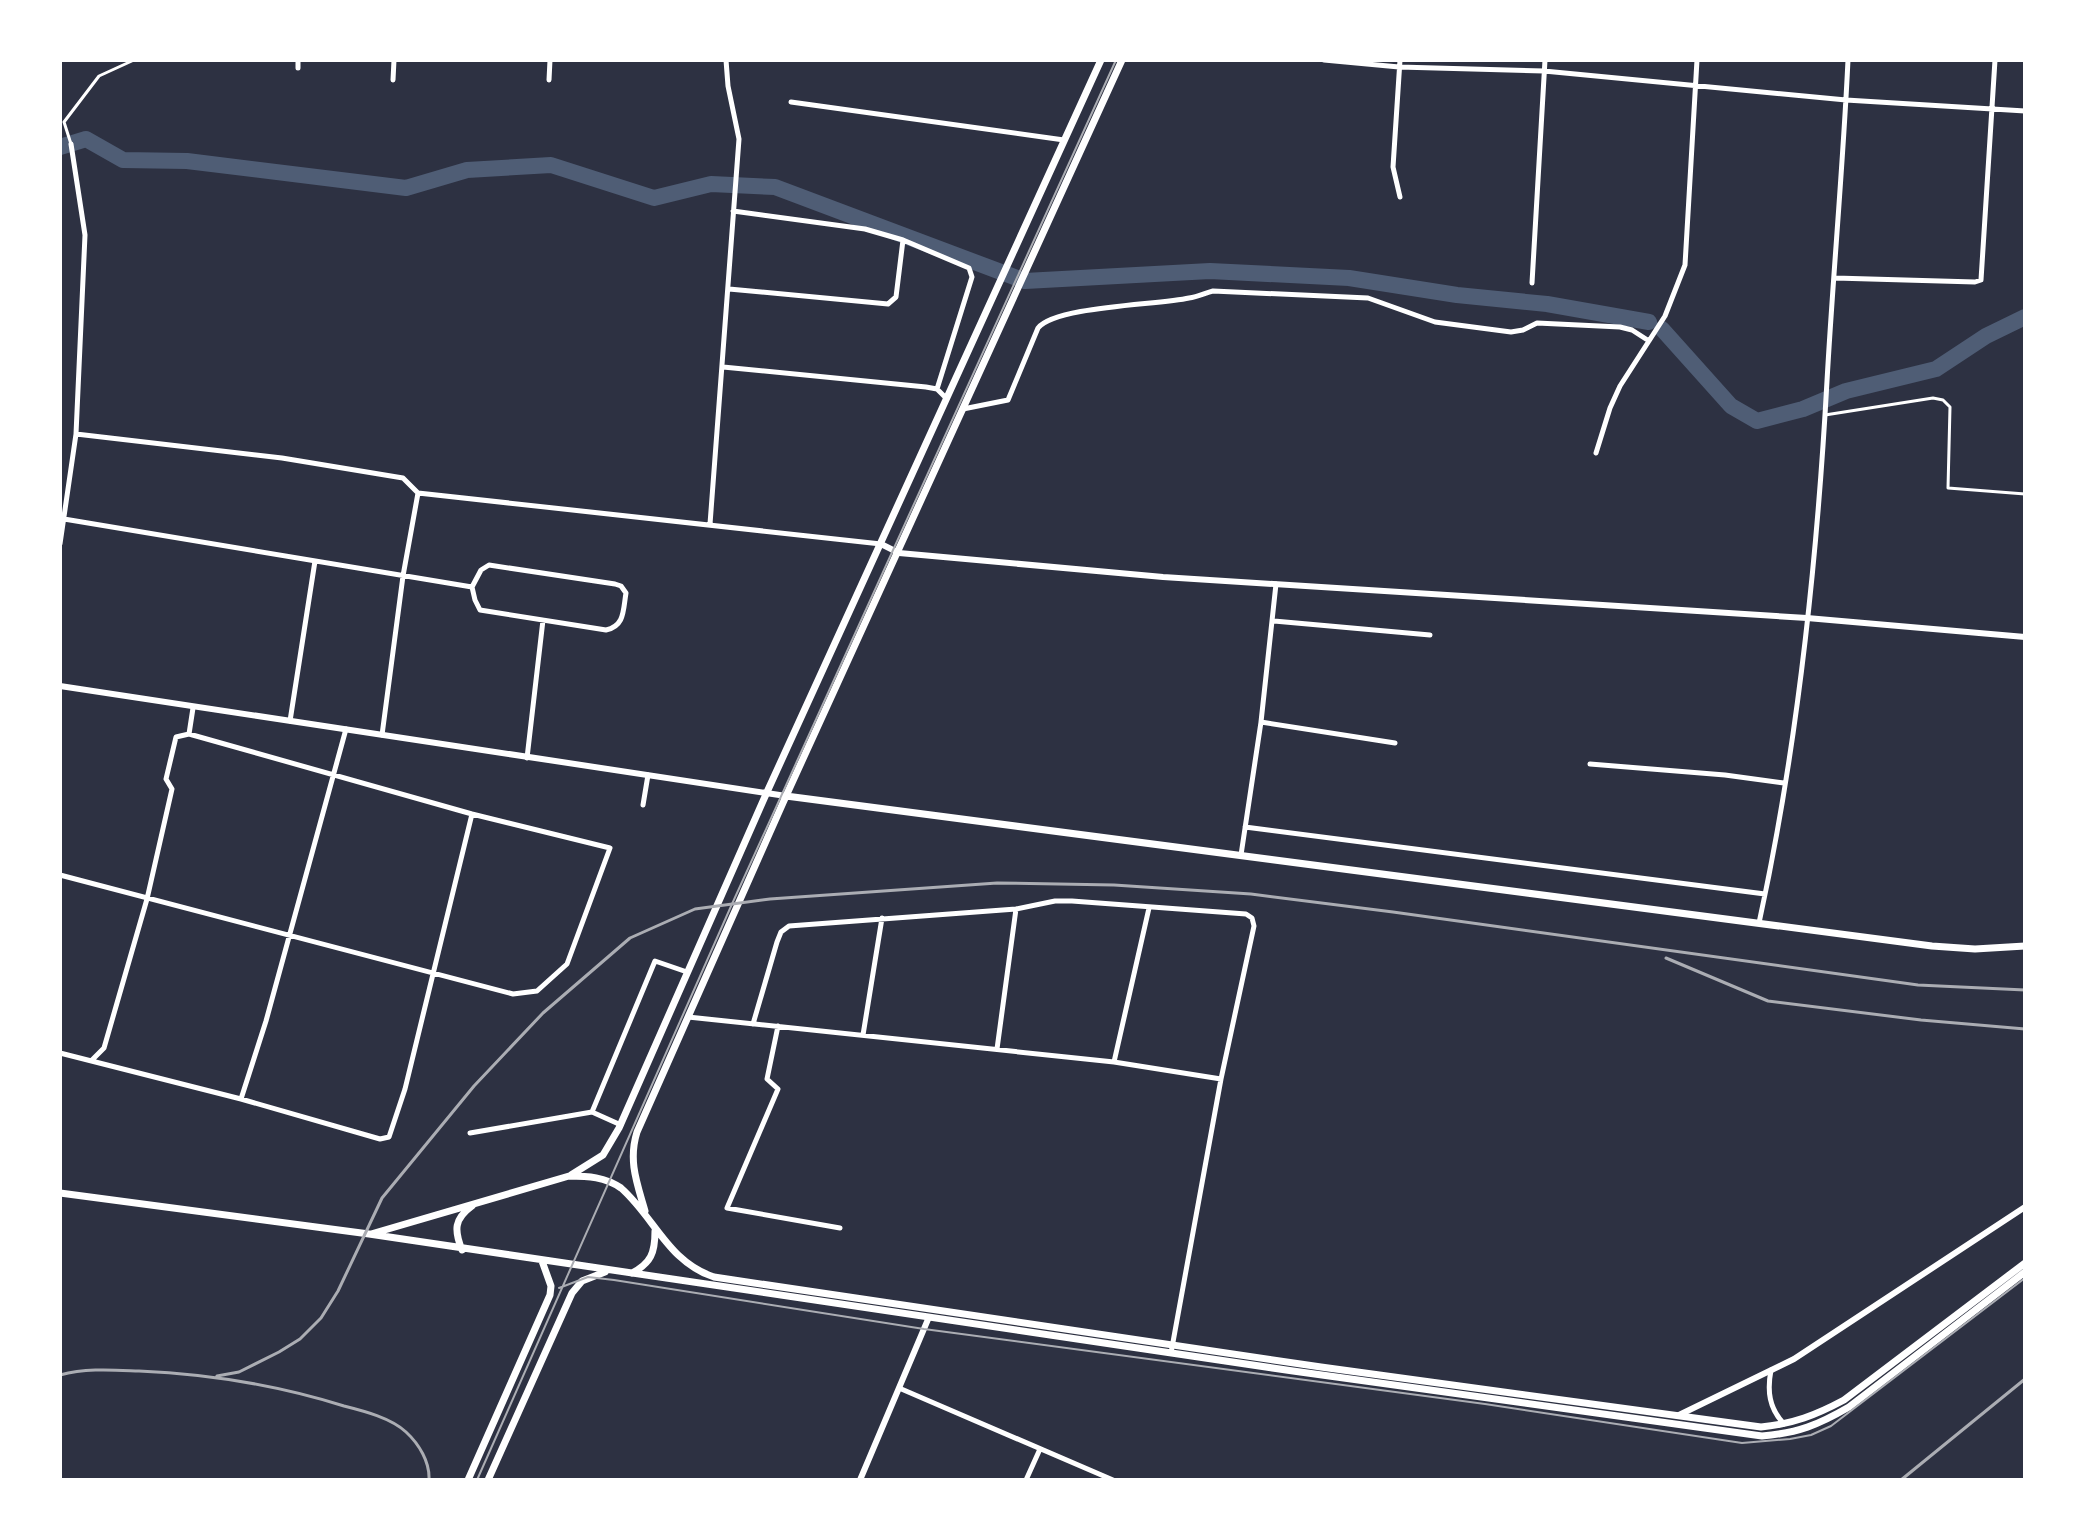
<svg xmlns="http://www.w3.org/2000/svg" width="2085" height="1540" viewBox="0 0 2085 1540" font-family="Bitter,serif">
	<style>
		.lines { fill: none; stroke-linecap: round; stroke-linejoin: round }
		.river { stroke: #4f5d75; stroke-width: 16 }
		.service { stroke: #fff; stroke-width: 3 }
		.minor { stroke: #fff; stroke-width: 5 }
		.tertiary { stroke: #fff; stroke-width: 6 }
		.secondary { stroke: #fff; stroke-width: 7 }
		.tram { stroke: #abadb3; stroke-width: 2 }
		.rail { stroke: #abadb3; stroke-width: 3 }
	</style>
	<rect width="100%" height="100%" fill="#2d3142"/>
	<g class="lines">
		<path class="river" d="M60,147L86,139L123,160L187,161L406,188L467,170L551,165L654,198L711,184L775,187L1025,281L1210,271L1349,278L1457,295L1547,304L1649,322
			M1662,329L1731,406L1757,421L1803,409L1846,391L1936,369L1986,336L2025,317"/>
		<path class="service" d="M71,144L64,122L99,76L134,60
			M1825,415L1933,398L1943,400L1950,407L1948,488L2025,494"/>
		<path class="minor" d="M1324,60L1399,67L1544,71L1846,100L2025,111
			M1400,60L1393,167L1400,197
			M298,68V60
			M393,80L394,60
			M549,80L550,60
			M791,102L1064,140
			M733,211L865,229L903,240L969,268L972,277L937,389
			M1835,278L1975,282L1981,280L1995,60
			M1532,283L1545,60
			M729,289L888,304L896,297L903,240
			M723,367L926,387L937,389L946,398
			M963,409L1008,400L1038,328C1056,306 1158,305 1189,298C1198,297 1205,293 1213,291L1368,298L1435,322L1511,332L1523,330L1537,323L1620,327L1632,330L1649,341
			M76,434L282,458L403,478L418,493L881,544
			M1596,453L1610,408L1620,386L1665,316L1685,265L1697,60
			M64,519L472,587L475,600L480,610L606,630C625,626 623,610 626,593L621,586L615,584L489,565L481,570L472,587
			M710,524L739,139L728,86L726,60
			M60,544L76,434L85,235L71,144
			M1274,621L1430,635
			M290,721L315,561
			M1261,722L1395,743
			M382,735L403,576L418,493
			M527,758L543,620
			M1590,764L1725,775L1784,783
			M643,805L648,775
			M1245,827L1765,894
			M1241,855L1261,722L1276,584
			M60,875L513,994L537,991L567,964L610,848L472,814L189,734
			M1759,923C1798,745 1817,562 1827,381C1833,274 1843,167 1848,60
			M688,1017L1114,1062L1221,1079
			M753,1024L777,942L781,932L789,926L1016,909L1055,901H1072L1246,914L1252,918L1254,926L1221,1079L1171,1353
			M778,1026L767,1079L778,1089L727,1208L840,1228
			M863,1035L882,918
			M997,1049L1016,909
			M60,1053L241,1099L380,1139L389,1137L405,1089L472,814
			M92,1060L104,1048L147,899L172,789L166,779L176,737L189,734L193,708
			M1114,1062L1149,908
			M241,1099L266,1021L346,729
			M621,1125L592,1112L655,961L687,972
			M470,1133L592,1112
			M1771,1370C1767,1391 1769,1408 1784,1424
			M899,1388L1113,1480
			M1026,1480L1040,1449"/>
		<path class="tertiary" d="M881,544L899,553L1163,577L1807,618L2025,637
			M60,686L786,796
			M1679,1415L1794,1359L2025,1207
			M860,1480L929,1317"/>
		<path class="secondary" d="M786,796L1932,946L1975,949L2025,946
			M571,1175L603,1155L619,1128L767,792L1101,60
			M60,1193L369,1234L1293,1371L1762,1436C1798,1433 1818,1425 1849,1407L2025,1272
			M645,1211C637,1183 628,1161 637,1132L786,796L1122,60
			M371,1234L569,1176C588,1176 605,1177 621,1188C655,1218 668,1262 714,1277L1321,1367L1761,1427C1793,1424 1816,1415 1844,1400L2025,1263
			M462,1250C454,1230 454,1219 472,1206
			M632,1273C651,1263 655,1253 655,1231
			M468,1480L550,1295L551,1286L542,1261
			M488,1480L572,1293L582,1281L605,1272"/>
		<path class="tram" d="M559,1288L588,1277L614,1280L924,1329L1485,1404L1742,1443L1790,1439L1811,1435L1831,1426L2025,1278
			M477,1480L732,904L1116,60"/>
		<path class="rail" d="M1666,958L1768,1001L1921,1020L2025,1029
			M60,1375C87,1368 112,1370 139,1371C210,1374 277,1385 344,1406C364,1411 391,1418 406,1432C419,1444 430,1462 429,1480
			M217,1376L239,1372L279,1352L300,1339L321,1318L338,1291L382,1198L474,1086L543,1013L630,938L695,909L770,899L997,883L1114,885L1251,894L1393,912L1918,985L2025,990
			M1901,1480L2025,1379"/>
	</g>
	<rect width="2085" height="1540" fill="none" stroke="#ffffff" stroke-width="124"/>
</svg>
